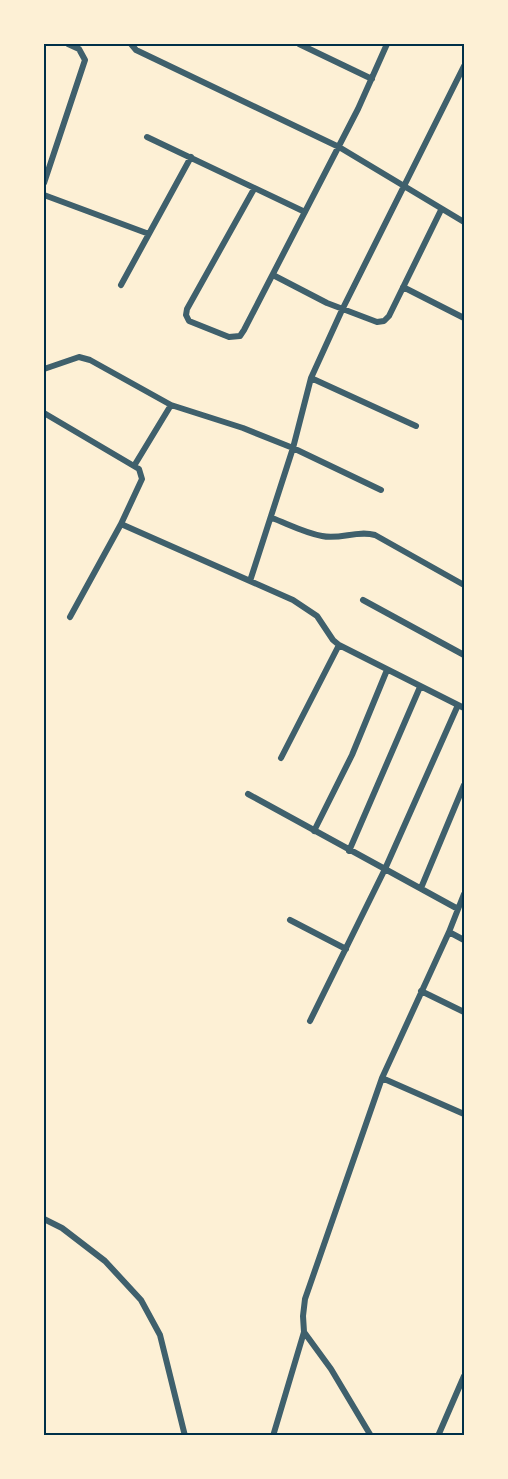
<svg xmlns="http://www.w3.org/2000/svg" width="508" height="1479" viewBox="0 0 508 1479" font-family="'Public Sans',sans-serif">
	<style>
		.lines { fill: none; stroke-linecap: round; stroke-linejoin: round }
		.minor { stroke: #3f606c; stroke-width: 6 }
		.neatline { fill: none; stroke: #003049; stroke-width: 2 }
	</style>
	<rect width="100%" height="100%" fill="#fdf0d5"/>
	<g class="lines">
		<path class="minor" d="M131,44L136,50L339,147L464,222
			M299,44L372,79
			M147,137L305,212
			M44,183L85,60L79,49L68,44
			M254,189L187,309L186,315L189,321L229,337L240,336L244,330L358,109L387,44
			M44,195L149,234
			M273,275L327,303L377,322L384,321L389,316L441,210
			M121,285L191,157
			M403,287L464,318
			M44,369L79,357L90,360L171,405L243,428L293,448L381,490
			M311,378L416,426
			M44,413L139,469L142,479L121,524L293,600L317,616L333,640L339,645L464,708
			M134,466L171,405
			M272,518C288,524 305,533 322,536C340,540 357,530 375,535L464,585
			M250,581L293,448L311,378L342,310L464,66
			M363,600L464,655
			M70,617L121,524
			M281,758L339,645
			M248,794L458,909
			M314,831L352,755L387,670
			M349,851L420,687
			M421,888L464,785
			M290,920L346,949
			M449,932L464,940
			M421,991L464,1012
			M310,1021L385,869L458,705
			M382,1078L464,1114
			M44,1219L62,1228L105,1261L141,1300L160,1335L185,1436
			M273,1436L304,1332
			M371,1436L331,1369L304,1332L303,1316L305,1299L382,1078L449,932L464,894
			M438,1436L464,1376"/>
	</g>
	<rect width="508" height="1479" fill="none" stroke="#fdf0d5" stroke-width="90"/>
	<rect x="45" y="45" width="418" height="1389" class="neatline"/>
</svg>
